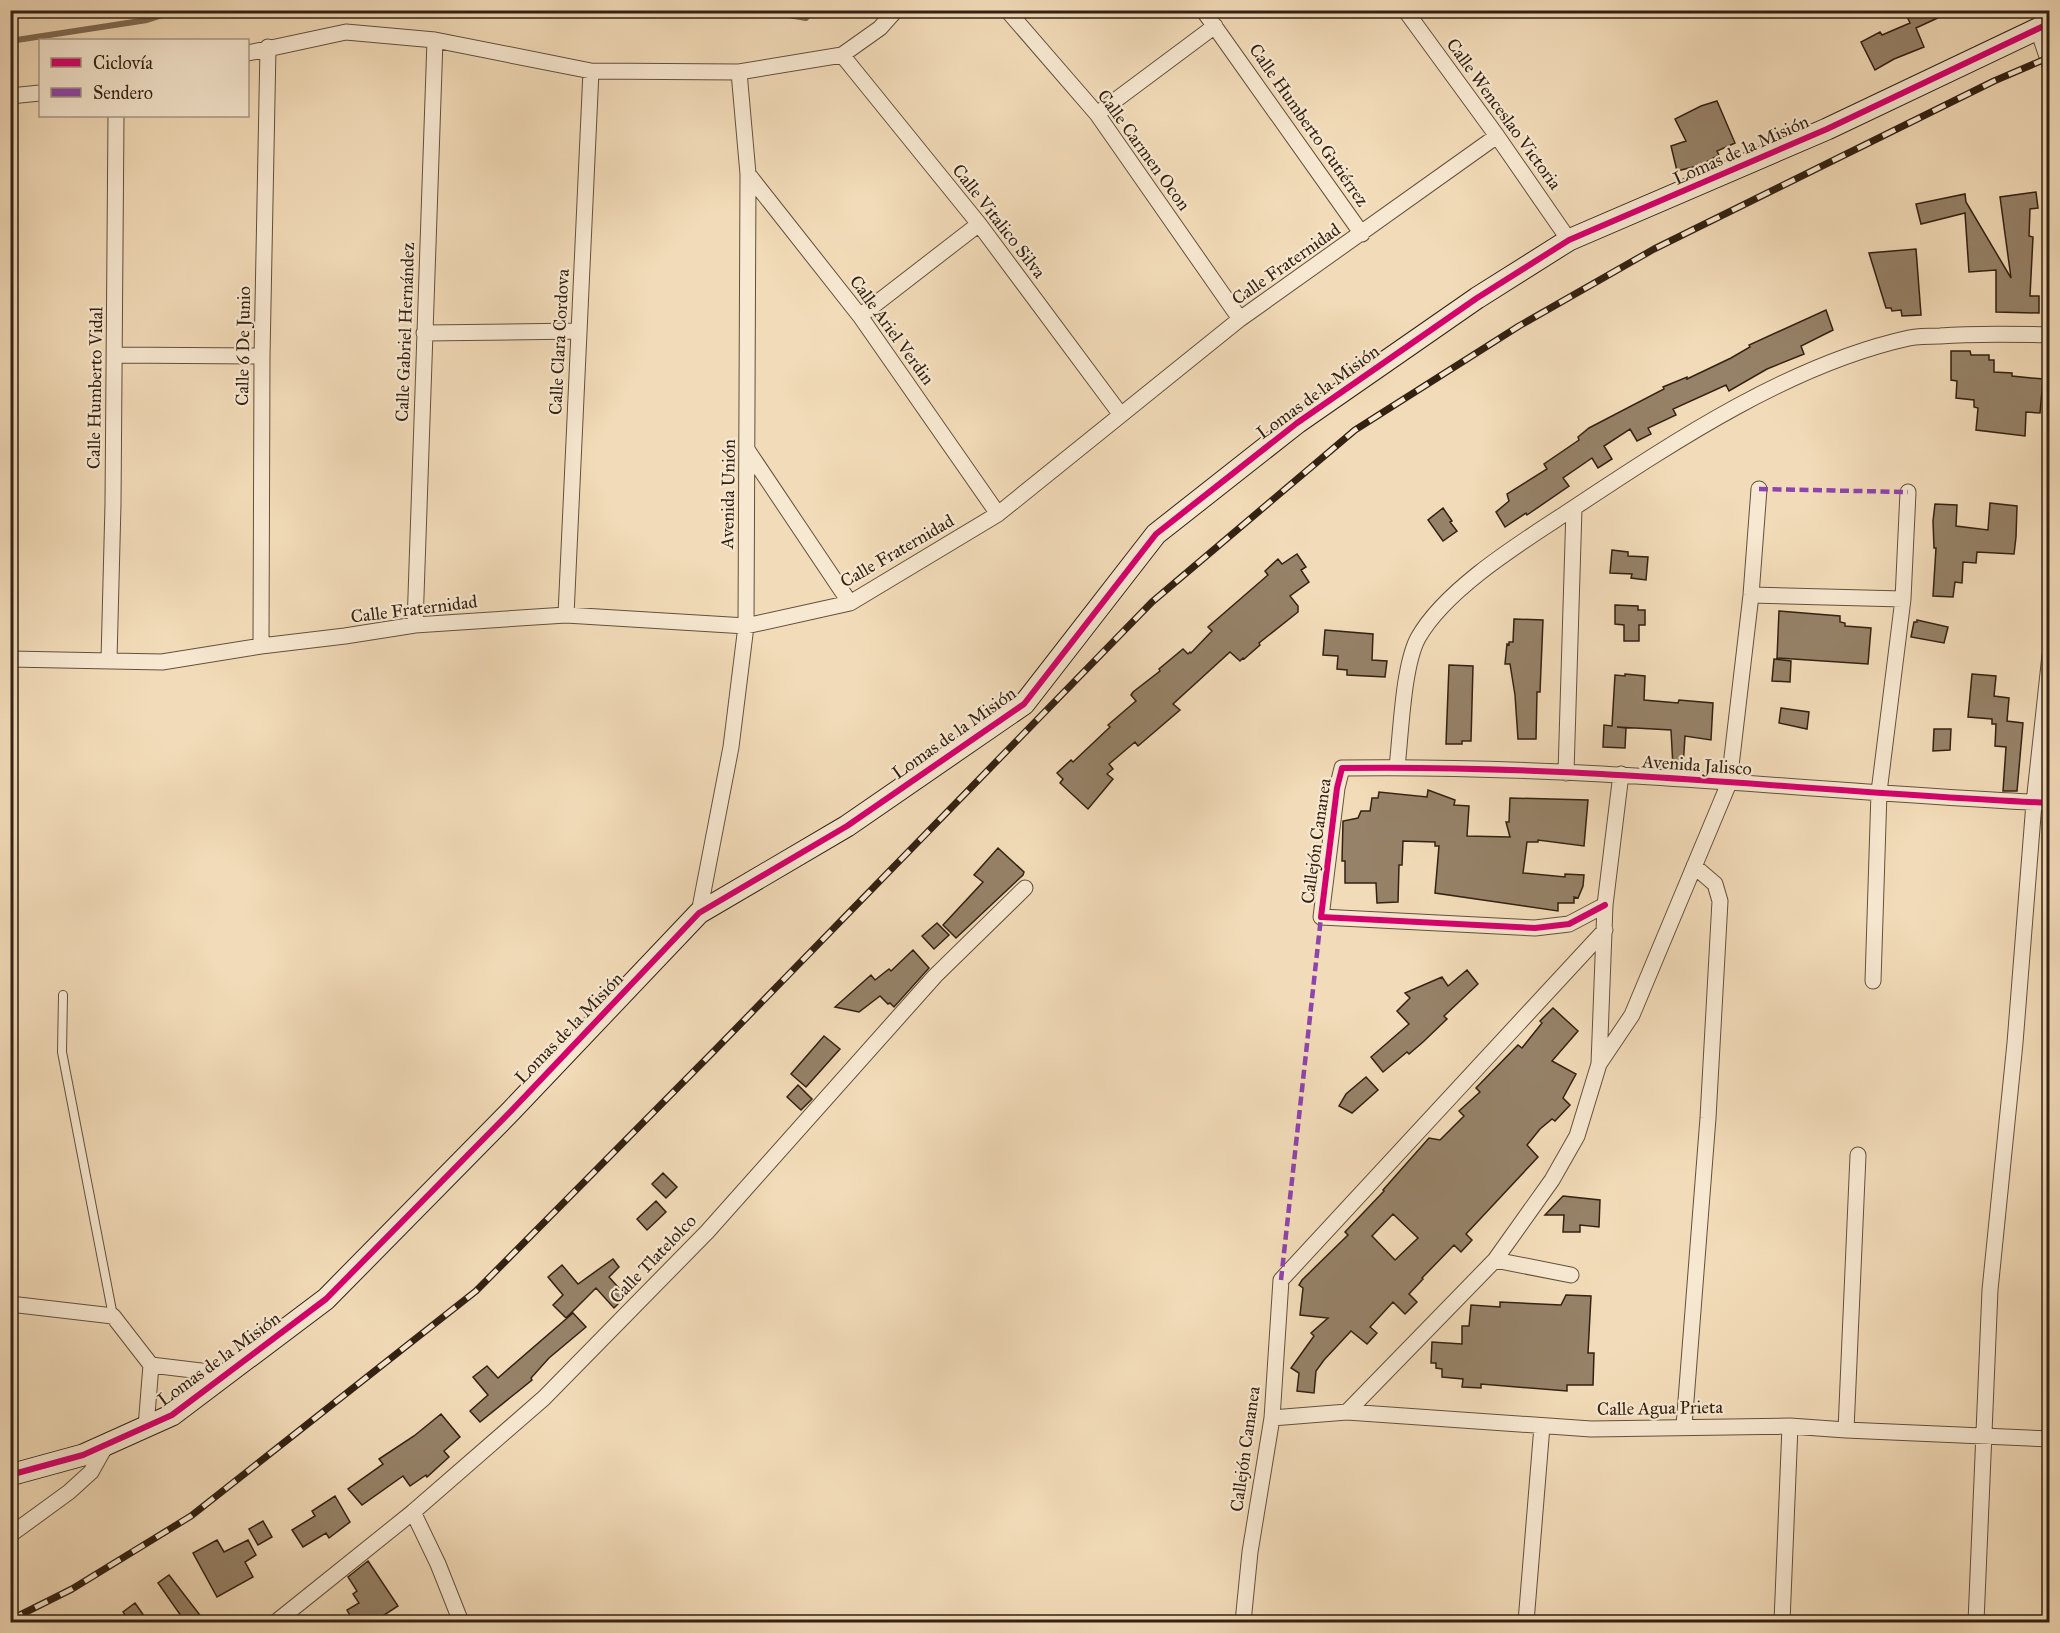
<svg xmlns="http://www.w3.org/2000/svg" width="2060" height="1633" viewBox="0 0 2060 1633" font-family="'IM FELL Great Primer',serif">
	<style>
		.lines { fill: none; stroke-linecap: round; stroke-linejoin: round }
		.stream { stroke: #7f6b54; stroke-width: 6 }
		.building { fill: #968268; stroke: #332112; stroke-width: 1.5; fill-rule: evenodd }
		.lane-casing { stroke: #63503c; stroke-width: 10 }
		.street-casing { stroke: #63503c; stroke-width: 17 }
		.secondary-casing { stroke: #332112; stroke-width: 23 }
		.lane { stroke: #f7e8d1; stroke-width: 8 }
		.street { stroke: #f7e8d1; stroke-width: 15 }
		.secondary { stroke: #f7e8d1; stroke-width: 21 }
		.rail-casing { stroke: #332112; stroke-width: 7 }
		.rail { stroke: #f7e8d1; stroke-width: 4.5; stroke-dasharray: 14; stroke-linecap: butt }
		.quiet { stroke: #8e44ad; stroke-width: 4.5; stroke-dasharray: 9 4.5; stroke-linecap: butt }
		.cycleway-casing { stroke: #f7e8d1; stroke-width: 10 }
		.cycleway { stroke: #d6006c; stroke-width: 6 }
		.labels { text-anchor: middle; dominant-baseline: central; stroke-width: 4.5; stroke-linejoin: round; paint-order: stroke }
		.street-label { font-size: 18px; fill: #332112; stroke: #f7e8d1 }
	</style>
	<rect width="100%" height="100%" fill="#f2dbb8"/>
	<filter id="stains"><feTurbulence type="fractalNoise" baseFrequency=".00333" numOctaves="4"/><feColorMatrix values="0 0 0 0 .2 0 0 0 0 .09 0 0 0 0 .02 0 0 0 .5 -.17"/></filter>
	<radialGradient id="worn" r=".72"><stop offset=".6" stop-color="#630" stop-opacity="0"/><stop offset="1" stop-color="#630" stop-opacity=".3"/></radialGradient>
	<g class="lines">
		<path class="stream" d="M759,10L806,18L814,10
			M10,41L147,20L178,10"/>
	</g>
	<path class="building" d="M1904,10H1955L1916,28L1924,47L1894,59L1875,70L1861,42L1880,32L1882,35L1910,23Z
		M1717,101L1735,143L1717,151L1719,155L1701,165L1677,171L1671,146L1686,141L1675,119L1701,106Z
		M2036,192L2038,208L2030,209L2029,236L2033,237L2030,296H2039V313L1996,312V270L1969,272L1965,213L1921,224L1916,204L1965,194L1966,202L2011,278L2000,197Z
		M1916,249L1921,315L1902,316L1901,310L1892,311L1891,308H1886L1869,253Z
		M1826,310L1833,330L1801,346L1804,354L1767,369L1729,391L1726,385L1673,409L1676,415L1648,428L1651,434L1637,441L1630,429L1604,446L1612,459L1598,468L1592,458L1563,478L1569,486L1527,515L1526,513L1505,527L1496,512L1509,501L1507,494L1547,469L1544,464L1579,440L1578,437L1589,428L1664,389L1663,387L1687,377V379L1731,358L1750,347L1749,345Z
		M1951,351H1970L1971,355H1989V360H1994V372L2012,373V376L2043,379L2040,413L2026,412L2025,436L1976,430L1978,408L1974,407V400L1956,398L1957,381L1951,380Z
		M1990,503L2017,506L2016,537L2014,554L1977,552L1976,563L1963,562L1962,583L1955,582L1953,597L1933,596L1936,548H1934L1933,521L1935,504L1957,505L1956,526L1988,530Z
		M1443,508L1452,521L1450,522L1457,531L1443,541L1428,520Z
		M1612,550L1628,552V556L1648,557L1646,580L1631,578L1632,574L1610,573Z
		M1297,554L1306,567L1301,570L1309,582L1290,596L1298,606V612L1259,643L1260,645L1244,659L1243,658L1240,661L1230,652L1173,704L1180,710L1138,746L1135,742L1109,764L1113,769L1107,774L1113,779L1088,809L1060,783L1063,779L1057,773L1071,760L1073,762L1110,727L1108,725L1136,701L1131,695L1133,692L1160,671L1159,669L1183,649L1188,654L1190,652L1191,653L1212,631L1208,627L1268,575L1265,571L1278,559L1282,564Z
		M1615,605L1638,606V610H1645V625H1639V641H1624V625L1615,624Z
		M1779,611L1840,616V622L1845,623V626L1871,628L1868,664L1777,658Z
		M1514,619L1543,620L1540,692H1537L1536,739H1518L1515,695L1510,664H1505L1507,644L1509,645V642H1513Z
		M1917,620L1948,627L1944,643L1911,637L1914,622H1917Z
		M1325,630L1373,634L1372,660L1387,661L1385,677L1347,675V670L1337,669L1338,656L1323,655Z
		M1774,659L1791,661L1790,682L1772,681Z
		M1449,665L1473,666L1471,741H1462V744H1446Z
		M1625,674L1645,676L1644,700L1678,703L1679,700L1713,703L1711,740L1685,736L1683,767H1673L1671,730L1617,727L1626,728L1625,748L1603,747L1604,725L1612,726L1615,675L1625,676Z
		M1972,674L1996,676L1994,696L2009,698L2007,721L2023,723L2017,791H2003L2006,747L1995,746L1996,724H1992V719L1968,717Z
		M1781,708L1809,712L1807,729L1779,723Z
		M1934,729H1951L1950,750L1933,751Z
		M1428,790L1455,800L1454,805L1469,806L1467,836L1510,837L1506,822H1509L1510,798L1588,800L1584,846L1538,840V842H1527L1523,873L1565,877V874L1584,875L1583,886L1578,898L1574,897V903H1558V911L1435,893L1439,846H1435V842L1403,841L1402,865H1399L1398,902L1377,903L1376,883H1345V861H1342L1343,821L1358,818L1361,811H1370L1372,798H1378L1379,792L1427,797Z
		M998,848L1024,872L1023,875L956,938L943,925L983,882L974,875Z
		M937,923L949,935L934,949L922,936Z
		M913,950L929,968L894,1007L890,1003L888,1004L880,996L859,1012L835,1007L871,975L875,980L889,969L891,971Z
		M1467,970L1478,984L1444,1016L1447,1019L1423,1042L1409,1054L1407,1052L1383,1072L1371,1057L1409,1024L1397,1011L1410,998L1405,993L1442,977L1448,986Z
		M1553,1008L1578,1031L1552,1061L1576,1074L1563,1098L1570,1105L1555,1121L1552,1119L1540,1129L1527,1145L1538,1157L1466,1234L1472,1240L1461,1252L1454,1245L1422,1278L1423,1279L1409,1294L1417,1302L1405,1314L1393,1302L1370,1327L1377,1333L1367,1344L1351,1331L1324,1360L1316,1371L1314,1393L1297,1391L1299,1373L1291,1368L1314,1336L1311,1333L1328,1318L1300,1315L1303,1288L1299,1285L1302,1280L1348,1235L1345,1232L1384,1191L1383,1190L1429,1138L1440,1140L1464,1116L1459,1111L1480,1092L1476,1088L1518,1045L1522,1048L1542,1023L1540,1021ZM1393,1214L1418,1238L1395,1260L1372,1236Z
		M824,1036L840,1049L806,1087L791,1074Z
		M1366,1077L1378,1090L1352,1113L1339,1106L1346,1094Z
		M798,1085L812,1099L801,1110L787,1097Z
		M663,1173L677,1187L666,1198L652,1184Z
		M1563,1196L1600,1200L1599,1227L1580,1225V1232H1563L1564,1215H1545Z
		M656,1201L666,1212L647,1230L637,1219Z
		M613,1259L619,1267L609,1277L626,1296L614,1308L596,1288L566,1318L553,1305L563,1295L548,1277L562,1265L578,1284Z
		M1566,1295L1591,1296L1588,1353H1594L1593,1385H1567V1391L1481,1384V1388L1462,1387L1463,1379L1442,1377V1369L1436,1368V1363H1431L1432,1342L1462,1344V1326H1469L1471,1305L1500,1307V1302L1561,1305Z
		M573,1313L586,1327L549,1358L531,1378L532,1380L480,1422L470,1411L488,1395L473,1377L487,1366L498,1378Z
		M441,1414L460,1437L444,1451L449,1457L427,1477L426,1475L410,1486L403,1476L362,1505L348,1489L383,1464L379,1459L414,1436Z
		M335,1496L350,1522L329,1538L326,1533L303,1547L292,1530L315,1516L312,1511Z
		M263,1521L272,1537L258,1545L249,1529Z
		M217,1540L224,1552L248,1540L256,1555L245,1562L253,1577L217,1597L193,1553Z
		M368,1561L398,1606L372,1623H354L347,1610L359,1603L353,1594L357,1591L348,1577Z
		M169,1575L206,1623H186L158,1583Z
		M135,1603L149,1623H130L123,1612Z"/>
	<g class="lines">
		<g class="lane-casing">
			<path id="lane" d="M63,995L62,1052L113,1316"/>
		</g>
		<g class="street-casing">
			<path id="street" d="M1007,10L1097,114L1240,319
				M1203,10L1362,234
				M1405,10L1497,136L1569,240
				M2038,30L2050,65
				M248,53L346,32L435,40L591,71L739,72L842,55L880,28L896,10
				M842,55L979,224L1121,415
				M10,96L40,93
				M1097,114L1215,26
				M748,174L860,316L998,514
				M860,316L979,224
				M424,333L579,331
				M115,355L262,356
				M748,451L850,603
				M1751,595L1903,599
				M566,615L591,71
				M415,625L435,40
				M261,646L262,356L268,47
				M10,659L162,662L261,646L345,636L415,625L566,615L746,626L850,603L998,514L1240,319L1497,136
				M109,660L113,504L116,116
				M1397,767C1401,733 1403,666 1418,638C1445,590 1517,545 1563,515C1666,447 1786,365 1909,338C1919,336 1930,336 1940,336C1977,333 2013,334 2050,335
				M1566,773L1574,508
				M1605,905L1569,924L1535,928L1321,917L1337,788L1342,768C1578,764 1814,792 2050,803
				M699,913L731,747L746,626L748,174L739,72
				M1873,981L1879,792L1903,599L1908,492
				M1599,1064L1632,1015L1729,783L1751,595L1759,489
				M1495,1260L1571,1275
				M10,1304L113,1316L151,1365L226,1374
				M1347,1412L1495,1260L1552,1180L1577,1136L1599,1064L1605,905L1621,774
				M1272,1418L1347,1412L1591,1429L1790,1426L1846,1430L2050,1439
				M1684,1426L1708,1118L1720,901L1715,884L1694,866
				M146,1427L151,1365
				M1846,1430L1858,1155
				M413,1512L438,1564L461,1622
				M10,1535L69,1492L91,1472L105,1447
				M276,1622L413,1512L544,1398L707,1232L935,976L1025,888
				M1243,1622L1250,1552L1272,1418L1281,1280L1605,930
				M1526,1622L1542,1426
				M1782,1622L1790,1426
				M1976,1622L1990,1290L2015,1043L2034,803L2050,655"/>
		</g>
		<g class="secondary-casing">
			<path id="secondary" d="M10,1475L83,1455L172,1415L326,1299L512,1110L699,913L847,826L1024,704L1156,534L1297,423L1477,298L1569,240L1827,129L2050,23"/>
		</g>
		<use href="#lane" class="lane"/>
		<use href="#street" class="street"/>
		<use href="#secondary" class="secondary"/>
		<g class="rail-casing">
			<path id="rail" d="M10,1620L72,1589L191,1516L476,1291L717,1048L1152,602L1355,430L1519,326L1654,249L1994,81L2050,57"/>
		</g>
		<use href="#rail" class="rail"/>
		<path class="quiet" d="M1759,489L1908,492
			M1281,1280L1321,917"/>
		<g class="cycleway-casing">
			<path id="cycleway" d="M1605,905L1569,924L1535,928L1321,917L1337,788L1342,768C1578,764 1814,792 2050,803
				M10,1475L83,1455L172,1415L326,1299L512,1110L699,913L847,826L1024,704L1156,534L1297,423L1477,298L1569,240L1827,129L2050,23"/>
		</g>
		<use href="#cycleway" class="cycleway"/>
	</g>
	<g class="labels">
		<g class="street-label">
			<text transform="translate(1504 114) rotate(54)">Calle Wenceslao Victoria</text>
			<text transform="translate(1309 125) rotate(55)">Calle Humberto Gutiérrez</text>
			<text transform="translate(1144 150) rotate(54)">Calle Carmen Ocon</text>
			<text transform="translate(1741 150) rotate(-24)">Lomas de la Misión</text>
			<text transform="translate(999 221) rotate(52)">Calle Vitalico Silva</text>
			<text transform="translate(1286 264) rotate(-35)">Calle Fraternidad</text>
			<text transform="translate(892 330) rotate(54)">Calle Ariel Verdin</text>
			<text transform="translate(405 332) rotate(-88)">Calle Gabriel Hernández</text>
			<text transform="translate(559 342) rotate(-87)">Calle Clara Cordova</text>
			<text transform="translate(243 346) rotate(-89)">Calle 6 De Junio</text>
			<text transform="translate(95 388) rotate(-89)">Calle Humberto Vidal</text>
			<text transform="translate(1318 392) rotate(-36)">Lomas de la Misión</text>
			<text transform="translate(728 494) rotate(-89)">Avenida Unión</text>
			<text transform="translate(897 551) rotate(-30)">Calle Fraternidad</text>
			<text transform="translate(414 609) rotate(-7)">Calle Fraternidad</text>
			<text transform="translate(954 733) rotate(-35)">Lomas de la Misión</text>
			<text transform="translate(1697 765) rotate(4)">Avenida Jalisco</text>
			<text transform="translate(1316 841) rotate(-82)">Callejón Cananea</text>
			<text transform="translate(569 1028) rotate(-46)">Lomas de la Misión</text>
			<text transform="translate(653 1259) rotate(-46)">Calle Tlatelolco</text>
			<text transform="translate(219 1359) rotate(-36)">Lomas de la Misión</text>
			<text transform="translate(1660 1408) rotate(-1)">Calle Agua Prieta</text>
			<text transform="translate(1245 1449) rotate(-82)">Callejón Cananea</text>
		</g>
	</g>
	<rect width="2060" height="1633" fill="none" stroke="#f2dbb8" stroke-width="36"/>
	<rect x="12" y="12" width="2036" height="1609" fill="none" stroke="#332112" stroke-width="3"/>
	<rect x="18" y="18" width="2024" height="1597" fill="none" stroke="#332112" stroke-width="1.5"/>
	<rect x="39" y="39" width="210" height="78" fill="#f7e8d1" stroke="#a99885" stroke-width="1.5"/>
	<rect x="51" y="58" width="30" height="9" fill="#d6006c" stroke="#a99885" stroke-width="1.5"/>
	<text x="93" y="69" font-size="18" fill="#332112">Ciclovía</text>
	<rect x="51" y="88" width="30" height="9" fill="#8e44ad" stroke="#a99885" stroke-width="1.5"/>
	<text x="93" y="99" font-size="18" fill="#332112">Sendero</text>
	<rect width="100%" height="100%" filter="url(#stains)"/>
	<rect width="100%" height="100%" fill="url(#worn)"/>
</svg>
